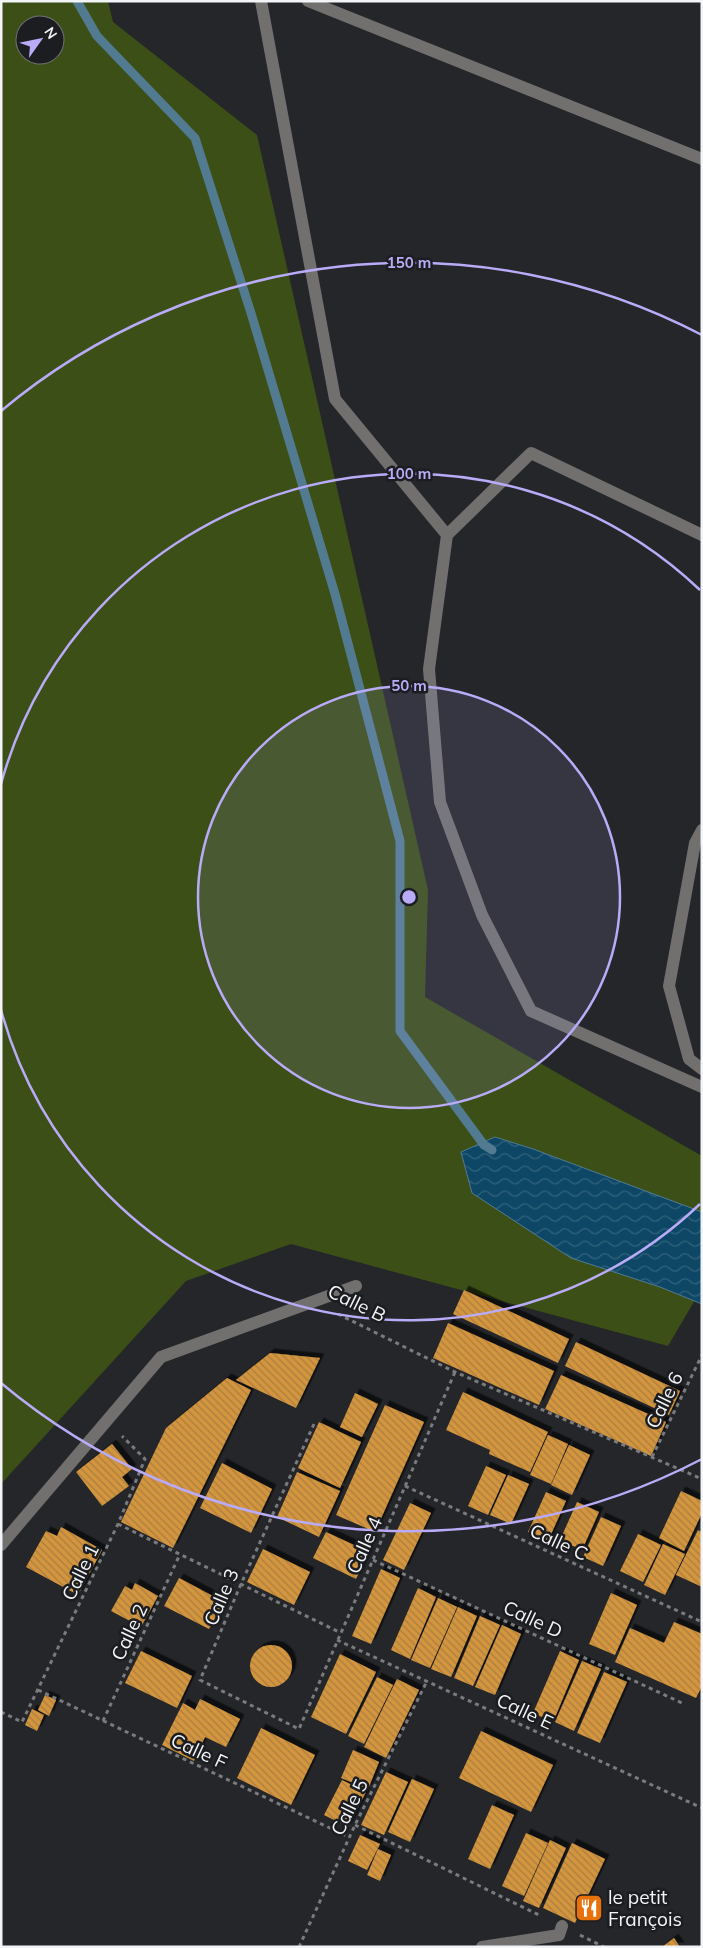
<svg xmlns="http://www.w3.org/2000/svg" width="703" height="1948" viewBox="0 0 703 1948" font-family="Mulish,sans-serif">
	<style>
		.green { fill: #3b4f17; fill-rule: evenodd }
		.water { fill: url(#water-waves); stroke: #527b91 }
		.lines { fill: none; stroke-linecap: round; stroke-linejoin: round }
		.stream { stroke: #527b91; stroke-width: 9 }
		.building { fill: url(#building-back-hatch); filter: url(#shadow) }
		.path { stroke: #797b7e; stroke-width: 3; stroke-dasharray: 4 4; stroke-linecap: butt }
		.lane { stroke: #71706e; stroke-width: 12 }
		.ring { fill: none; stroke: #b9abf7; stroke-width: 2.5 }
		.labels { text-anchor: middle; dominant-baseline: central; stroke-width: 5; stroke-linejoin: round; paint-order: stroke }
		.street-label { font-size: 19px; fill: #f3f4f7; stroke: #1b1d20 }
		.poi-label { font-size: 19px; fill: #f3f4f7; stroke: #1b1d20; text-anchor: start }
		.centre { fill: #b9abf7; stroke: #1b1d20; stroke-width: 2.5 }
		.ring-label { font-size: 15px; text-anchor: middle; font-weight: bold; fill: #b9abf7; stroke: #1b1d20; stroke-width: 5; stroke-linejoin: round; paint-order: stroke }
	</style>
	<defs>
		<pattern id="water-waves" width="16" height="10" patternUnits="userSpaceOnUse" patternTransform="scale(1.25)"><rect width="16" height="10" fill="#0d4765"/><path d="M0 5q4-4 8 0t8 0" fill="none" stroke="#31627c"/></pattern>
		<pattern id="building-back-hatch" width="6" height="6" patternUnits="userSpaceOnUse" patternTransform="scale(1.25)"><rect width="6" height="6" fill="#d3953d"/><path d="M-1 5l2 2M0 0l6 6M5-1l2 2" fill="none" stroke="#aa7e41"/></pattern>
		<filter id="shadow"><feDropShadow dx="4.5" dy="-4.5" stdDeviation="0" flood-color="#0009"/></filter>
	</defs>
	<rect width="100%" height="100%" fill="#242629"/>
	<path class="green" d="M1,1H108L113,22L257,135L428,890L425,997L702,1156V1288L668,1346L291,1244L186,1281L1,1484ZM25,25H55V55H25Z"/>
	<path class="water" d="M495,1137L533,1149L702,1212V1304L660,1287L571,1258L472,1193L461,1152Z"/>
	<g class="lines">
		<path class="stream" d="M77,1L97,36L195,138L251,313L335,594L400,841V1031L484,1145L492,1150"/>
	</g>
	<path class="building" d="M464,1290L569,1339L558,1363L453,1314Z
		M448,1323L554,1371L539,1405L433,1358Z
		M576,1342L680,1391L669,1415L565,1366Z
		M270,1353L320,1358L296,1408L236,1380Z
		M561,1375L666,1422L651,1456L545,1409Z
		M227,1378L251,1390L173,1548L121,1522L166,1428Z
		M463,1392L548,1432L530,1472L489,1454L490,1450L446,1430Z
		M355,1393L378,1404L362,1437L340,1427Z
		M385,1405L424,1422L375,1532L336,1515Z
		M319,1422L361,1442L340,1488L298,1468Z
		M548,1435L568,1444L551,1484L530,1475Z
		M112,1444L132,1469L122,1477L129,1486L102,1506L76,1472Z
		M569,1445L590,1455L572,1495L551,1485Z
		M222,1463L272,1489L251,1533L200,1508Z
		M486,1466L506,1475L488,1515L468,1506Z
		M297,1472L340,1491L319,1537L277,1517Z
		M508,1475L529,1484L511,1524L490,1515Z
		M681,1491L702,1501V1513L684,1551L659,1538Z
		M546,1492L566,1501L548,1541L528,1532Z
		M577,1502L599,1512L582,1550L560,1540Z
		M410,1503L431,1513L404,1570L383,1560Z
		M601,1517L621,1526L603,1566L583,1557Z
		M61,1527L102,1550L78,1595L26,1567L46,1531L57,1536Z
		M698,1530L702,1532V1587L676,1575Z
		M326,1532L369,1552L356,1579L313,1558Z
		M638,1534L661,1545L643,1582L620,1571Z
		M663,1544L685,1554L665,1595L644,1585Z
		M263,1549L310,1572L294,1605L247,1582Z
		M381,1569L400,1578L371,1644L352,1636Z
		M179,1578L224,1602L209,1629L164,1606Z
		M135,1583L158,1596L141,1627L111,1611L125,1586L132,1590Z
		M418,1588L436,1597L410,1659L391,1650Z
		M611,1593L637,1605L615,1655L589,1644Z
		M438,1598L457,1607L430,1668L411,1660Z
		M458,1607L477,1616L451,1677L431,1669Z
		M480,1616L500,1625L473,1686L454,1678Z
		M674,1622L702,1634V1686L696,1698L615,1662L630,1628L664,1643Z
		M502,1625L521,1634L495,1695L475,1687Z
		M250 1666a21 21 0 1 1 42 0a21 21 0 1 1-42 0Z
		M141,1651L192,1676L177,1708L125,1683Z
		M560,1651L579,1660L553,1722L533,1713Z
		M340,1654L376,1672L346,1734L311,1717Z
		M582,1661L601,1669L574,1731L555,1722Z
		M604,1672L627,1682L600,1743L577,1733Z
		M377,1677L393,1685L364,1744L348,1736Z
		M397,1679L419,1690L386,1758L364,1747Z
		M45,1695L56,1700L49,1716L38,1710Z
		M200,1699L240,1719L226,1747L205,1737L194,1761L162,1745L183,1703L195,1710Z
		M32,1709L44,1715L37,1731L25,1725Z
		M261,1728L315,1755L291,1805L237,1778Z
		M481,1731L553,1765L531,1812L459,1778Z
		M353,1750L379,1762L368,1789L341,1778Z
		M386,1772L408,1782L384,1835L361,1825Z
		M412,1779L434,1789L410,1842L388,1832Z
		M342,1780L366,1792L348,1827L324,1815Z
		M492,1805L514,1815L490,1869L468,1859Z
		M526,1833L548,1843L524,1896L502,1886Z
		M360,1835L380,1844L367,1870L348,1861Z
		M550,1840L566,1848L539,1908L523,1901Z
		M572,1843L605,1859L575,1923L543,1908Z
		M378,1849L391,1855L380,1881L367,1875Z
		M674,1938L680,1947H662Z"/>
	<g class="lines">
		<path class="path" d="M338,1314L455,1372L702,1479
			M314,1424L241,1584L200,1680L299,1729L455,1372
			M652,1457L702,1355
			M405,1486L702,1622
			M118,1524L341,1633
			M373,1560L682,1703
			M337,1640L702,1808
			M38,1690L349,1837
			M1,1712L22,1722L118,1524L145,1459L122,1436
			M103,1721L180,1554
			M355,1825L541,1916
			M580,1935L604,1947
			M299,1947L355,1825L427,1681"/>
		<path class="lane" d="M261,1L335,399L447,535L429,669L440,802L482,915L531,1011L702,1087
			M308,1L702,159
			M447,535L531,453L702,535
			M702,830L695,843L669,986L689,1059L702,1069
			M1,1545L161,1357L356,1286
			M482,1947L559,1935L562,1926"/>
	</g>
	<circle cx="409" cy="897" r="211" fill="#b9abf7" fill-opacity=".12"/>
	<g class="ring">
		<circle cx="409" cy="897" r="211"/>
		<path d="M700 1204A423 423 0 0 1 1 1010M1 784A423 423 0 0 1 700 590"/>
		<path d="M702 1459A634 634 0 0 1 1 1383M1 411A634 634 0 0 1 702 335"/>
	</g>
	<defs>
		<g id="restaurant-square" transform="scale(1.4375)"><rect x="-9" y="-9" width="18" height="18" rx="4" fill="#e8710a" stroke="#1b1d20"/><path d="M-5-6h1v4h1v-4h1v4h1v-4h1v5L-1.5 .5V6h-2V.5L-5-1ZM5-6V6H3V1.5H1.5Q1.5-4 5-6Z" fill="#fff"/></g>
	</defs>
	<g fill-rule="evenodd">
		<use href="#restaurant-square" x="589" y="1908"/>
	</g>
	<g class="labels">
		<g class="street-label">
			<text transform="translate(357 1303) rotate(26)">Calle B</text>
			<text transform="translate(664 1400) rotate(-64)">Calle 6</text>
			<text transform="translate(559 1542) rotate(25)">Calle C</text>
			<text transform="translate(364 1545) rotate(-66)">Calle 4</text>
			<text transform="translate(80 1572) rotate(-64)">Calle 1</text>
			<text transform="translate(221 1597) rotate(-67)">Calle 3</text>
			<text transform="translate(533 1619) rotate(25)">Calle D</text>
			<text transform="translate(129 1632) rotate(-65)">Calle 2</text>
			<text transform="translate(525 1711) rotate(25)">Calle E</text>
			<text transform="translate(199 1751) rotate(25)">Calle F</text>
			<text transform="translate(349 1807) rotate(-64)">Calle 5</text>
		</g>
		<g class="poi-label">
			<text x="608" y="1897">le petit<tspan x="608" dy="22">François</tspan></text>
		</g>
	</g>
	<circle cx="409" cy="897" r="8" class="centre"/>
	<g class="ring-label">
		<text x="409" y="268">150 m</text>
		<text x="409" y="479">100 m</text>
		<text x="409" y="691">50 m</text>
	</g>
	<rect width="703" height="1948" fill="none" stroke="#f3f4f7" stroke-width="5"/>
	<g transform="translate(40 40) rotate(57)"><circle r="24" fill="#1b1d20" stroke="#717376"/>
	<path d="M0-4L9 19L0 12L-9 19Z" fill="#b9abf7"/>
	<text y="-8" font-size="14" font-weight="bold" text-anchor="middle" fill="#f3f4f7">N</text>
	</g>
</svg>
